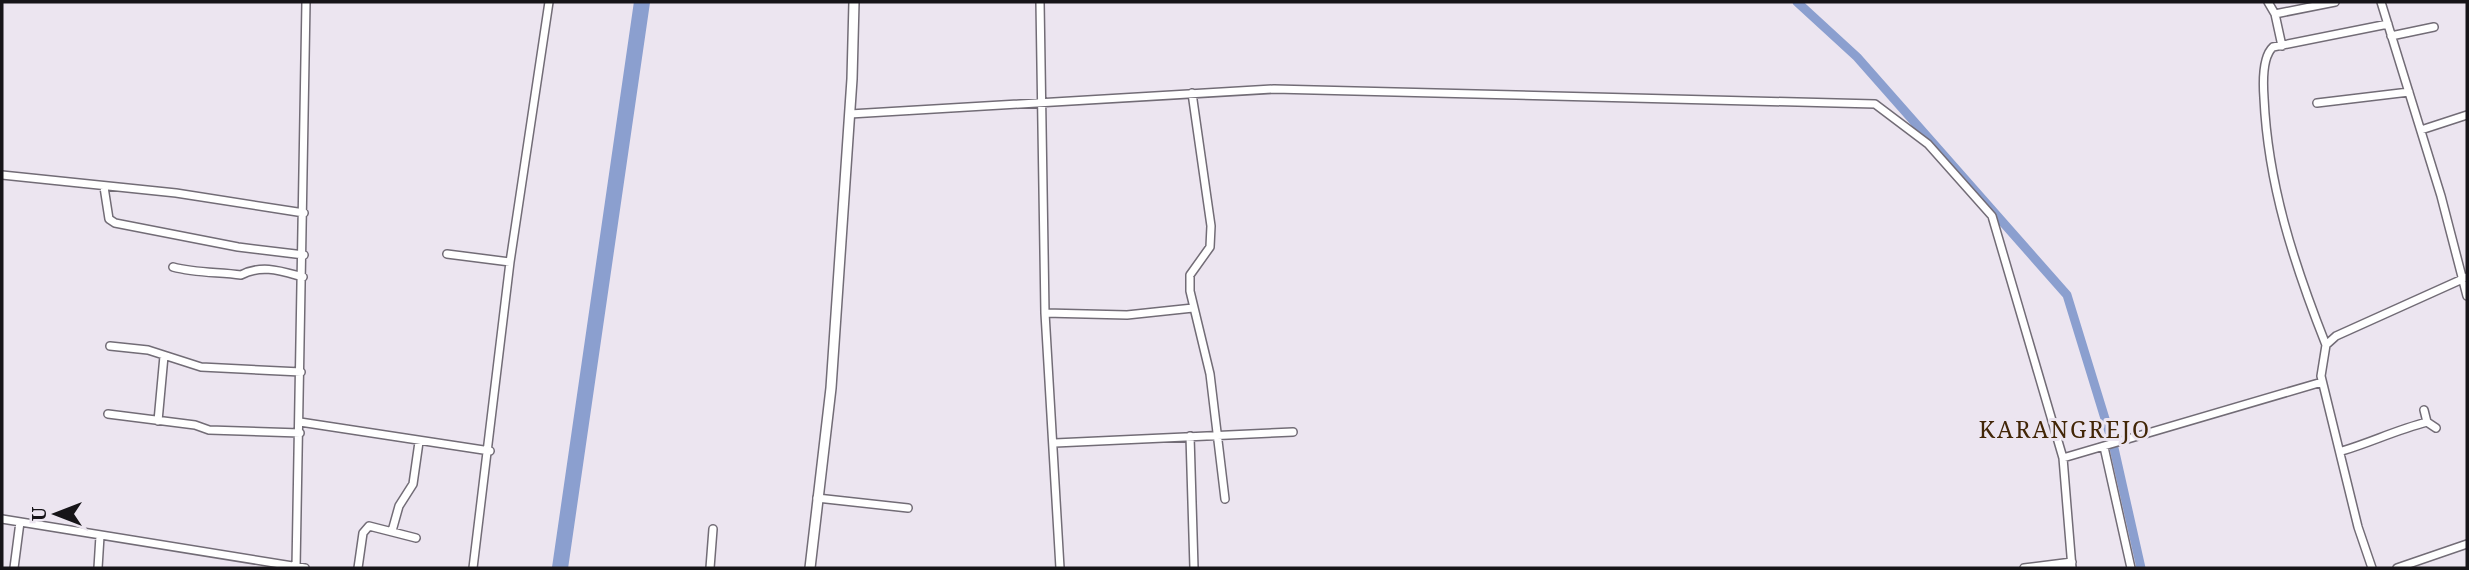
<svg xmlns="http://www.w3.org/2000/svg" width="2469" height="570" viewBox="0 0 2469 570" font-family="'Noto Serif',serif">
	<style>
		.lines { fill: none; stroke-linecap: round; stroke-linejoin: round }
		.canal { stroke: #8b9fcf; stroke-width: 9 }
		.river { stroke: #8b9fcf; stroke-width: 16 }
		.minor-casing { stroke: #726c76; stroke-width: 10 }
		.tertiary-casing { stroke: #726c76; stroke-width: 12 }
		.minor { stroke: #fff; stroke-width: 7 }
		.tertiary { stroke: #fff; stroke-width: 9 }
		.labels { text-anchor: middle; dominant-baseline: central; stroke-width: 6; stroke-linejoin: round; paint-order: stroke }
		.quarter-label { font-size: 23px; letter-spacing: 2px; fill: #422607; stroke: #ece5f0 }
	</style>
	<rect width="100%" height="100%" fill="#ece5f0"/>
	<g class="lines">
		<path class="canal" d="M1797,2L1857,57L2067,295L2114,448L2141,568"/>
		<path class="river" d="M560,568L642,2"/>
		<g class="minor-casing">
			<path id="minor" d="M1040,2L1045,313L1060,568
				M2268,2L2275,14L2335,2
				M2381,2L2441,196L2467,296
				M2275,14L2282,46
				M2391,36L2434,27
				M1192,93L1211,226L1210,247L1190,275V291L1210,374L1225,499
				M2317,103L2409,92
				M850,114L1274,89L1875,104L1928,144L1992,216L2063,458L2072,568
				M2421,130L2467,115
				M2,175L176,193L304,213
				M104,187L109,219L115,223L238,247L304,255
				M447,254L510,262
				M173,267C195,273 218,272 241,275C262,264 281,271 303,277
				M1045,313L1127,315L1193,308
				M2326,345C2294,264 2268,185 2264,98C2263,84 2262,57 2273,47L2388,24
				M110,346L148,350L201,367L301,372
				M2424,410L2427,422L2436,428
				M108,414L195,425L209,430L300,433
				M158,421L164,356
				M300,422L490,451
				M1190,436L1194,568
				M1055,443L1293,432
				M2104,447L2131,568
				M2342,451C2372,442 2396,430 2427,422
				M2063,458L2322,382
				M817,498L908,508
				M2,519L305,568
				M392,531L399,506L413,484L419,442
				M14,568L20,522
				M98,568L100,536
				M296,568L306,2
				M358,568L363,533L369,526L416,538
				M473,568L510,262L549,2
				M710,568L713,529
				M2024,568L2072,562
				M2372,568L2358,527L2321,376L2326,345L2336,336L2467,277
				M2397,568L2467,544"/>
		</g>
		<g class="tertiary-casing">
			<path id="tertiary" d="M810,568L831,388L852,79L854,2"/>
		</g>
		<use href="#minor" class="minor"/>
		<use href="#tertiary" class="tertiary"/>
	</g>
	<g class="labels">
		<g class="quarter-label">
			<text x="2065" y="429">KARANGREJO</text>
		</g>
	</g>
	<rect width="2469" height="570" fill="none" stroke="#161418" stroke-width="7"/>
	<g transform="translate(56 514) rotate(270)" stroke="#ece5f0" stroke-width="5" paint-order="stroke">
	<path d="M0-5L12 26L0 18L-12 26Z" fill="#161418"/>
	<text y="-10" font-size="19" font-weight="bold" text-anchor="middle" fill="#161418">U</text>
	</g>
</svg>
